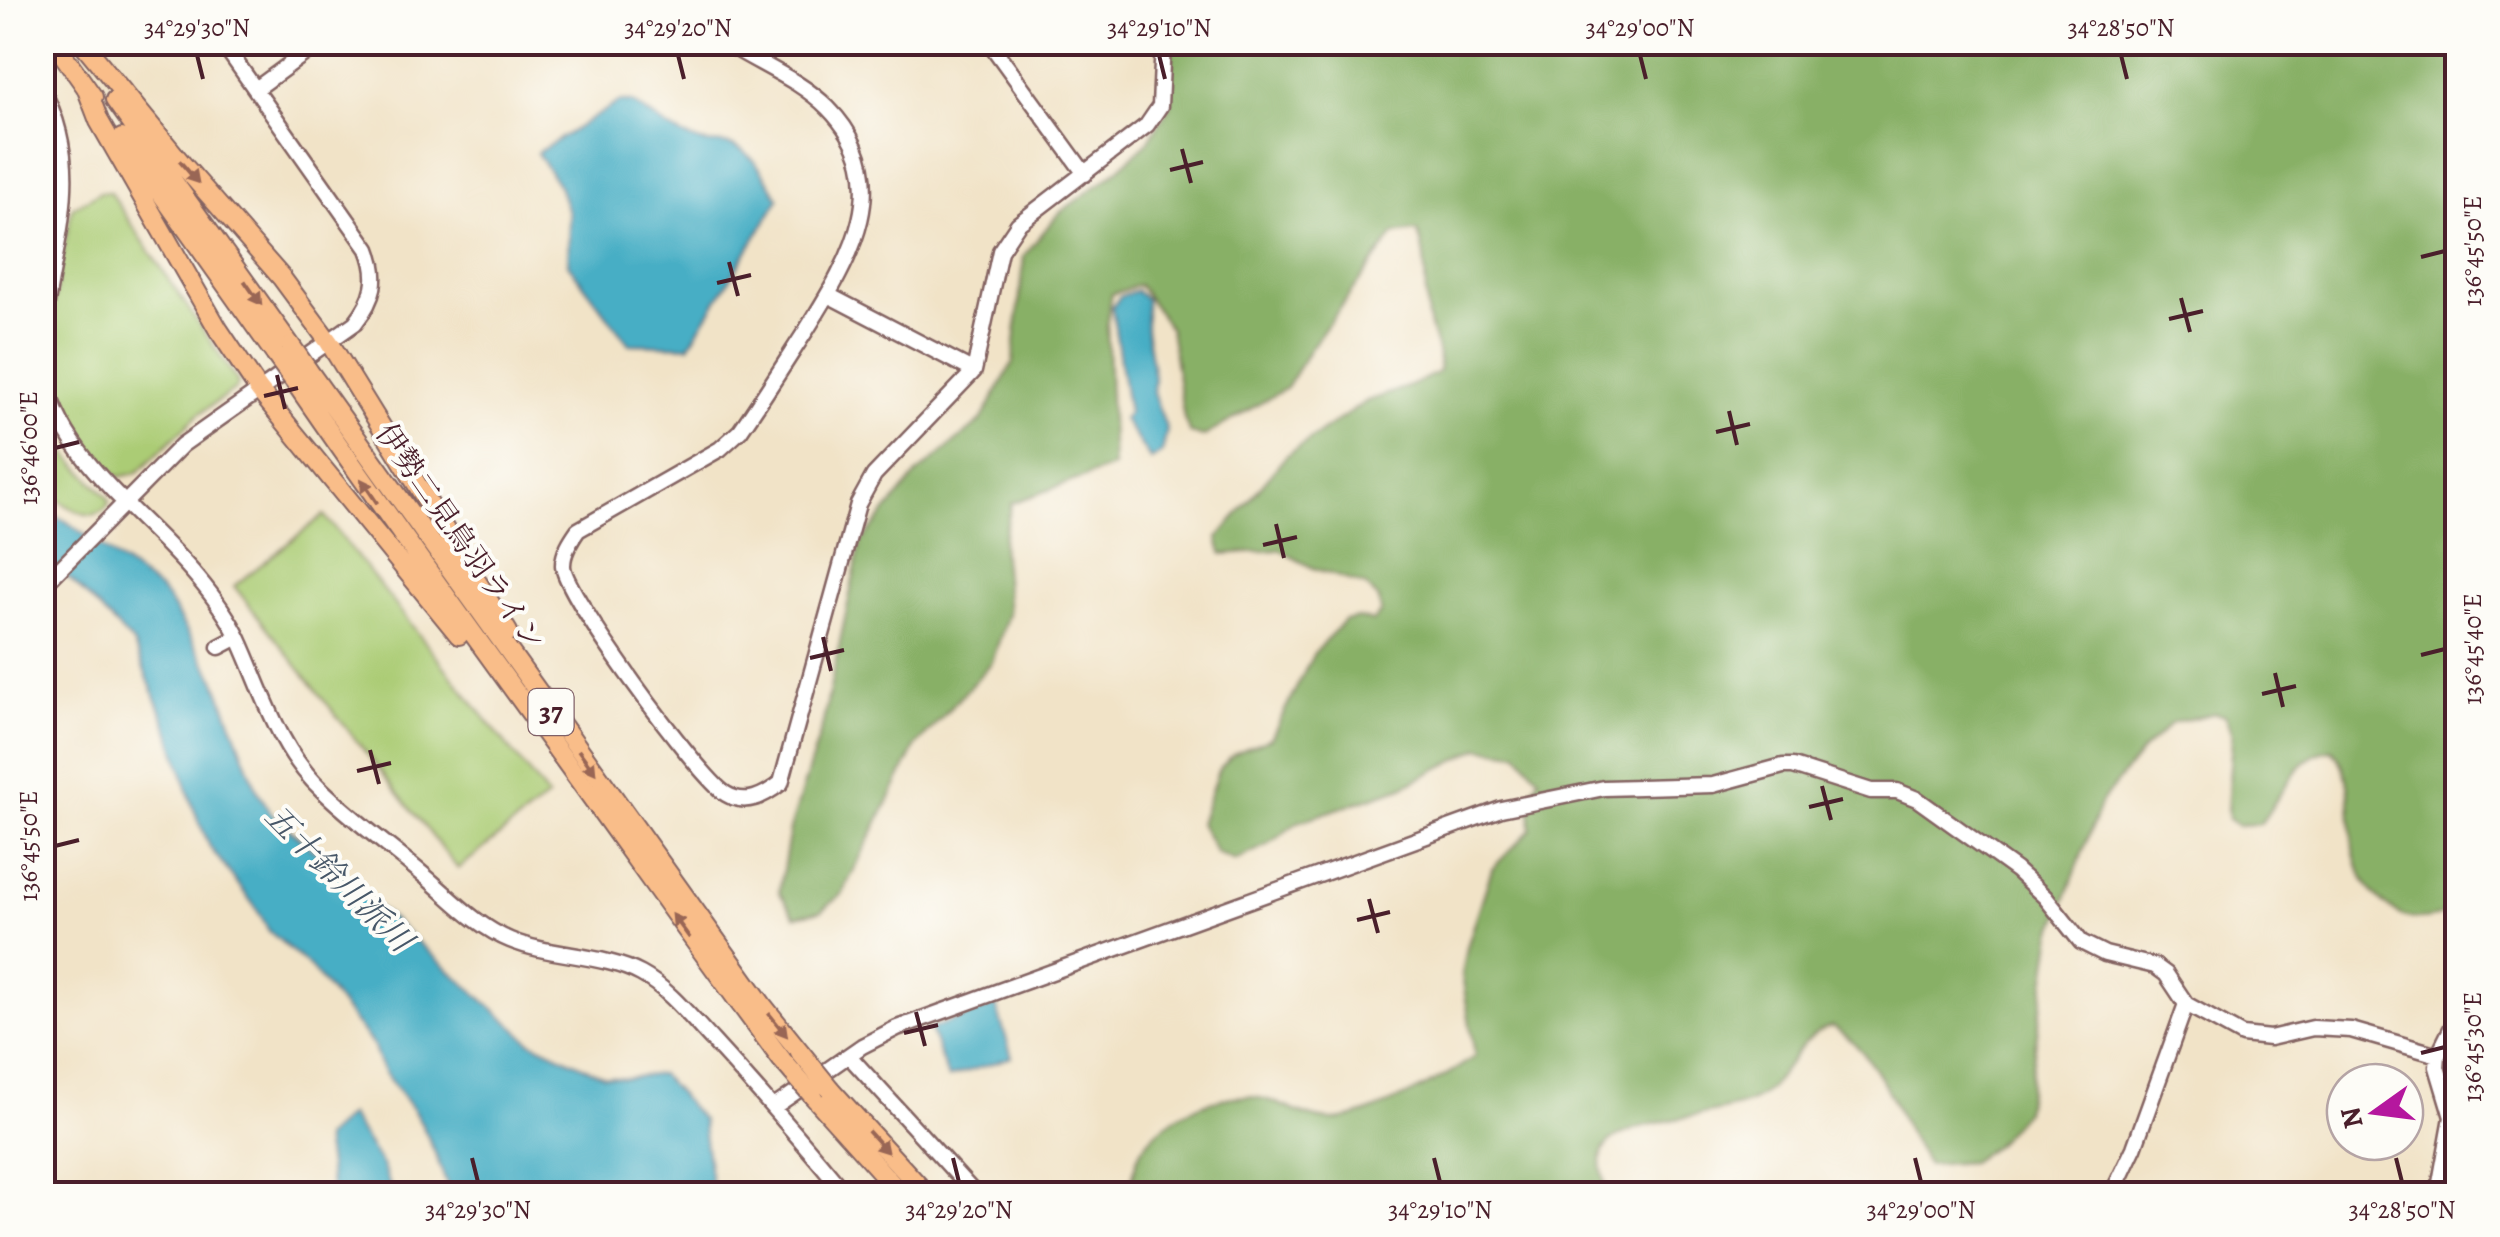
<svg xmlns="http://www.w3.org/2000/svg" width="2500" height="1237" viewBox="0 0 2500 1237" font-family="Alegreya,'Noto Serif JP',serif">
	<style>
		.green { fill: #abcc74; stroke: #7a7650; stroke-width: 2.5 }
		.forest { fill: #88b066; stroke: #696848; stroke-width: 2.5 }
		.water { fill: #46aec5; stroke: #486678; stroke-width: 2.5 }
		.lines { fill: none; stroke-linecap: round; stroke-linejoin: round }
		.minor-casing { stroke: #846462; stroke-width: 19 }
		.major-casing { stroke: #846462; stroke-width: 22 }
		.minor { stroke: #fff; stroke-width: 14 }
		.major { stroke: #f9bd89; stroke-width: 18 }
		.major-bridge-casing { stroke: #846462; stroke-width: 22; stroke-linecap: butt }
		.major-bridge { stroke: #f9bd89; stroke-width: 18 }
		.oneway { fill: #965 }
		.ticks { fill: none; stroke: #4a1f2b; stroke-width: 4 }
		.labels { text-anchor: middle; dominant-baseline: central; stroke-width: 8; stroke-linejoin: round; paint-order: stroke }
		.shield { fill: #fdfcf7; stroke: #806168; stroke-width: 2.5 }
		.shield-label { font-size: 28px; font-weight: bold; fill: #4a1f2b }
		.street-label { font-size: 30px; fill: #4a1f2b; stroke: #fdfcf7 }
		.water-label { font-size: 32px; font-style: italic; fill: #485869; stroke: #fdfcf7 }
		.neatline { fill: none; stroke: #4a1f2b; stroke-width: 4 }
		.ticks-label { font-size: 25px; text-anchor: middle; fill: #4a1f2b }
	</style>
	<rect width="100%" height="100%" fill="#fdfcf7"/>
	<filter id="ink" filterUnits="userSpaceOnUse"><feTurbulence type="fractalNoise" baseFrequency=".01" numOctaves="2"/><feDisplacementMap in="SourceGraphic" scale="20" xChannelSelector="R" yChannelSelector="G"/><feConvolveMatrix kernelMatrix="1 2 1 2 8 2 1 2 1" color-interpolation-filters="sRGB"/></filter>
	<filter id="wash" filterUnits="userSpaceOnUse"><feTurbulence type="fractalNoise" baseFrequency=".0048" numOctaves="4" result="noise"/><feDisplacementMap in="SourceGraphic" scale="40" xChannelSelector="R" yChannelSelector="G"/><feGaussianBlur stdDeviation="2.25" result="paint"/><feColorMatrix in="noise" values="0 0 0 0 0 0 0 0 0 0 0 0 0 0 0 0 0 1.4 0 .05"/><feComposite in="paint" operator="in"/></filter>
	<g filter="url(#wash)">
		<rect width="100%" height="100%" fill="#f1e3c7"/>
		<path class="green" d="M43,115C63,168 51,223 43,278Z
			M100,192H110L238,382L236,389L200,413L137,473L119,477C88,450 55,412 51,368C46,323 64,254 72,208Z
			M42,415L63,450L109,499L108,506C88,529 65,500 43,492Z
			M324,515L548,797L458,869L234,586Z"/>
		<path class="forest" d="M1172,43H2457V907C2441,918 2417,924 2399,914C2323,870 2371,788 2332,750C2297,752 2280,799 2260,824L2237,825L2228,819L2227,811L2232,736L2225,716L2215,713L2172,723L2142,751L2101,802L2053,933L2025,1111L1995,1145L1970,1162L1928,1165C1893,1116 1887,1062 1833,1026C1793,1035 1787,1086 1750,1102C1716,1117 1622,1119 1604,1149C1597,1161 1605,1182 1607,1194H1129C1133,1181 1134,1162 1141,1150C1167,1113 1225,1086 1271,1101C1290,1108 1307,1118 1329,1120C1363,1122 1449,1077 1475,1056L1462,975L1467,947L1492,869L1531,829L1530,795L1539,778L1518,753L1479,748L1400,788L1298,822L1269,844L1235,861L1216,853L1200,823L1218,771L1233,754L1271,738L1314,653L1344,621L1358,618L1373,621L1381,612L1379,600L1366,586L1313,568L1279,550L1222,554L1218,538L1286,456L1367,401L1413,385L1438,372C1441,351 1431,338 1428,318C1423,288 1429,259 1417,231L1394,234L1310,349L1286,388L1203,437L1190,433L1184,419L1170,329L1139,285L1112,294L1107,322L1113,467L1012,503L1002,543L1008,614L992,662L916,746L842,894L821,911L795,916L779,892L790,829L822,727L861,542L918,473L981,421L1013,362L1024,256L1058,214L1114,173L1147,143L1169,107Z"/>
		<path class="water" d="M619,102H632C653,118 675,135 701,142C714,145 727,141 740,149C758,160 768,181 779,199L689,346L629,344L568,264L569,215L559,186L537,153Z
			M1136,291L1146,299V329L1154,378L1153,393L1167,430L1162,453L1151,460L1123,419L1128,413L1112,308L1120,296Z
			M42,511L66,521L161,591L168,599L216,681L257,790L271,813L531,1042L604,1076L625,1078L660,1074L702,1120L713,1194H450C441,1168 430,1137 415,1113C399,1089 380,1075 374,1046L310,967L269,931L256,908L210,847L193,807L169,730L133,643L72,581L43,560Z
			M996,1005L1012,1057L948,1078L930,1029Z
			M349,1115L382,1165L393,1194H332L324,1138Z"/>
	</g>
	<g filter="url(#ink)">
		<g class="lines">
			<g class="minor-casing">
				<path id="minor" d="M725,42C759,64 799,79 828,108C899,180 850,260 807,329C785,363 763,398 740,431L720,449L578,530C571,540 563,552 563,565C562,591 699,778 726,794C746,806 764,796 781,783L858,504L874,475L974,371L1000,251L1018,224L1147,125L1160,106L1163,42
					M989,42L1085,174
					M42,89C89,176 48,253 42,344
					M256,89L320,42
					M828,295L974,371
					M42,368C58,459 141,510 197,577C213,596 228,616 239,639C263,691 278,749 322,790C354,821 392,848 426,877C452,899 478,927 510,940C551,957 604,954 641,974C669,989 691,1018 713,1041C759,1091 803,1142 846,1194
					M42,587L182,445L355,323C374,299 380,278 368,249L222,42
					M219,647L238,637
					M850,1057L975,1194
					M774,1107L862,1046L897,1028L1501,809L1604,788L1713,785L1783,766H1793L1871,791H1897L1917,799L2016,870L2045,897L2081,942L2105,954L2155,966L2166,974L2186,1004L2242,1035L2270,1038L2313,1028L2351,1030L2438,1055
					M2112,1194L2134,1148L2186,1004
					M2438,1194L2452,1117L2437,1067L2438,1055L2458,1015
					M2454,1194L2458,1181"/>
			</g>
			<g class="major-casing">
				<path id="major" d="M54,42L93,97
					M82,42L182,164L281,277L329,342L508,632
					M86,87L99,121L218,329L259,390L459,635
					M115,100L291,346
					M122,138L275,354
					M307,369L763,1006L800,1052
					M293,379C379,505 469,628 558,751C633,854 705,958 782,1060
					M830,1089L926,1194
					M813,1096L901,1194"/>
			</g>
			<use href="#minor" class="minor"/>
			<use href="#major" class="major"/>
			<g class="major-bridge-casing">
				<path id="major-bridge" d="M291,346L307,369
					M275,354L293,379
					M800,1052L830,1089
					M782,1060L813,1096"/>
			</g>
			<use href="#major-bridge" class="major-bridge"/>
		</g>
		<defs><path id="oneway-solid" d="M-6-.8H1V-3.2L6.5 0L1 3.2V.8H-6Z" transform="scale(2.5)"/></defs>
		<g class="oneway">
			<use href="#oneway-solid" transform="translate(189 172) rotate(49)"/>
			<use href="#oneway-solid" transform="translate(253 293) rotate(55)"/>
			<use href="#oneway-solid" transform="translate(369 491) rotate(-124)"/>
			<use href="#oneway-solid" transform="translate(587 762) rotate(54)"/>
			<use href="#oneway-solid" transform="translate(681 926) rotate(-126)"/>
			<use href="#oneway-solid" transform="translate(778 1025) rotate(51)"/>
			<use href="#oneway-solid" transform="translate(878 1142) rotate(48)"/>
		</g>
	</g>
	<path class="ticks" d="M197,55L203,79M678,55L684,79M1159,55L1165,79M1640,55L1646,79M2121,55L2127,79M1182,149L1191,183M1170,170L1203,162M2421,257L2445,251M729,262L738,296M717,283L751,275M2181,298L2190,332M2169,319L2203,311M277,375L285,409M264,396L298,388M1729,411L1737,445M1716,432L1750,424M55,448L79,442M1276,524L1284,558M1263,545L1297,537M823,637L831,671M2421,655L2445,649M810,658L844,650M2275,673L2283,707M2262,694L2296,686M370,750L379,784M357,771L391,763M1822,786L1831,820M1809,807L1843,799M55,846L79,840M1369,899L1378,933M1357,920L1390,912M916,1012L925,1046M904,1033L938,1025M2421,1053L2445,1047M472,1158L478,1182M953,1158L959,1182M1434,1158L1440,1182M1915,1158L1921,1182M2396,1158L2402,1182"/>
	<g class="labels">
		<rect class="shield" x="528.5" y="689" width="45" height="46" rx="8"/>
		<g class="shield-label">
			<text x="551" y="712">37</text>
		</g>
		<g class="street-label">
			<text transform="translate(460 537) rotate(55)">伊勢二見鳥羽ライン</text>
		</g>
		<g class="water-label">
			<text transform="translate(339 878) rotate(45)">五十鈴川派川</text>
		</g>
	</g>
	<rect width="2500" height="1237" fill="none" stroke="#fdfcf7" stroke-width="110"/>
	<g transform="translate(2375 1112) rotate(256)"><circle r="48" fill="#fdfcf7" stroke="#b5a4a5" stroke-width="2.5"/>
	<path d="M0-8L18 38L0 25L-18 38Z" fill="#b5179e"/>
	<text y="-15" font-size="28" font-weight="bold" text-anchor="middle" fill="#4a1f2b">N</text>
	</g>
	<rect x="55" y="55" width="2390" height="1127" class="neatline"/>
	<g class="ticks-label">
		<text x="197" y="36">34°29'30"N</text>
		<text x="678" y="36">34°29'20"N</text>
		<text x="1159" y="36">34°29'10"N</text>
		<text x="1640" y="36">34°29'00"N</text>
		<text x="2121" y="36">34°28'50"N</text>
		<text transform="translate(2472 251) rotate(-90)" y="9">136°45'50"E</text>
		<text transform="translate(28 448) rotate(-90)" y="9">136°46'00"E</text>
		<text transform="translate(2472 649) rotate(-90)" y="9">136°45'40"E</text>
		<text transform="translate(28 846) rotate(-90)" y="9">136°45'50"E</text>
		<text transform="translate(2472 1047) rotate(-90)" y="9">136°45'30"E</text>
		<text x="478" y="1218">34°29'30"N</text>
		<text x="959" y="1218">34°29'20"N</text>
		<text x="1440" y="1218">34°29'10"N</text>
		<text x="1921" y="1218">34°29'00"N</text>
		<text x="2402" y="1218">34°28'50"N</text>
	</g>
</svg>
